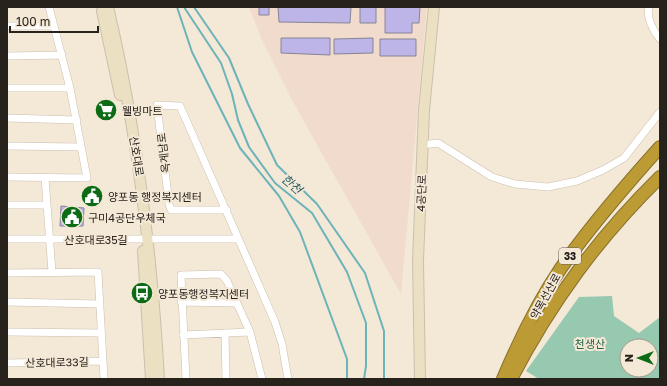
<svg xmlns="http://www.w3.org/2000/svg" width="667" height="386" viewBox="0 0 667 386" font-family="'Golos Text','Noto Sans KR',sans-serif">
	<style>
		.industrial { fill: #f0dbcd }
		.green { fill: #97c8b0; fill-rule: evenodd }
		.lines { fill: none; stroke-linecap: round; stroke-linejoin: round }
		.stream { stroke: #6cb3ba; stroke-width: 2 }
		.building { fill: #bdb4e7; stroke: #878496 }
		.street-casing { stroke: #cbbfad; stroke-width: 8 }
		.secondary-casing { stroke: #cbbfad; stroke-width: 12 }
		.highway-casing { stroke: #88712c; stroke-width: 14 }
		.street { stroke: #fff; stroke-width: 7 }
		.secondary { stroke: #ebe1c2; stroke-width: 10 }
		.highway { stroke: #bc9b35; stroke-width: 12 }
		.labels { text-anchor: middle; dominant-baseline: central; stroke-width: 4; stroke-linejoin: round; paint-order: stroke }
		.shield { fill: #f4e8d6; stroke: #645d54; stroke-width: 1 }
		.shield-label { font-size: 10px; font-weight: bold; fill: #27221c }
		.poi-label { font-size: 11px; fill: #27221c; stroke: #f4e8d6; text-anchor: start }
		.street-label { font-size: 11px; fill: #27221c; stroke: #f4e8d6 }
		.park-label { font-size: 11px; fill: #1e6247; stroke: #f4e8d6 }
		.water-label { font-size: 12px; font-style: italic; fill: #215d62; stroke: #f4e8d6 }
	</style>
	<rect width="100%" height="100%" fill="#f4e8d6"/>
	<path class="industrial" d="M249,7H427L401,294L292,100L262,40Z"/>
	<path class="green" d="M612,296L614,316L639,333L660,317V379H539L526,371L579,297ZM627,346H651V370H627Z"/>
	<g class="lines">
		<path class="stream" d="M177,7L192,52L240,148L279,196L300,232L347,359V379
			M184,7L221,63L232,94L238,120L249,147L275,183L312,213L347,272L366,323V366L364,379
			M194,7L229,58L248,104L277,165L317,204L365,273L384,331V379"/>
	</g>
	<path class="building" d="M259,7H269V15H259Z
		M278,7H351L350,23L279,22Z
		M360,7H376V23H360Z
		M385,7H420L419,23H412V33H385Z
		M281,38H330V55L281,53Z
		M373,38V53L334,54V39Z
		M380,39H416V56H380Z
		M61,206L84,208L83,226H60Z"/>
	<g class="lines">
		<g class="street-casing">
			<path id="street" d="M649,7C646,17 653,31 660,39
				M7,26H54
				M7,56L62,55
				M7,88H70
				M7,118L77,120
				M422,145L438,143L492,177L515,184L548,187L577,181L603,170L624,158L660,112
				M7,146L81,147
				M7,177L87,178L70,88L49,7
				M45,178L52,272
				M7,205H47
				M227,210H171L169,204L157,105L180,106L275,322L282,344L288,379
				M7,239H237
				M7,273L98,272L104,379
				M7,302L100,304
				M181,302L237,303
				M7,332L101,333
				M225,333L226,379
				M183,335L250,332
				M7,363L103,361
				M186,379L181,275L221,274L227,281L250,332L262,379"/>
		</g>
		<g class="secondary-casing">
			<path id="secondary" d="M108,7C137,130 152,253 159,379
				M102,11L120,95
				M143,251L151,379
				M420,379L418,261L424,110L434,7"/>
		</g>
		<g class="highway-casing">
			<path id="highway" d="M503,379C519,341 538,302 561,268C591,225 625,186 660,147
				M511,379C551,302 598,238 660,177"/>
		</g>
		<use href="#street" class="street"/>
		<use href="#secondary" class="secondary"/>
		<use href="#highway" class="highway"/>
	</g>
	<defs>
		<g id="supermarket-disc" transform="scale(1.15)"><circle r="9.5" fill="#0d6b15" stroke="#f4e8d6"/><path d="M-6-5.5h2.5l.6 2H6L4.5 2H-2.5L-4.4-4H-6ZM-1.5 3.2a1.3 1.3 0 1 0 .1 0ZM3 3.2a1.3 1.3 0 1 0 .1 0Z" fill="#fff"/></g>
		<g id="civic-disc" transform="scale(1.15)"><circle r="9.5" fill="#0d6b15" stroke="#f4e8d6"/><path d="M-.6-6.5H3V-4.5H.6V-3L4-1V1h2V6H-6V1h2V-1L-.6-3ZM-1.2 2.5V6h2.4V2.5Z" fill="#fff"/></g>
		<g id="bus-disc" transform="scale(1.15)"><circle r="9.5" fill="#0d6b15" stroke="#f4e8d6"/><path d="M-5-6H5V4H4V6H2V4H-2V6H-4V4H-5ZM-3.5-4V0h7V-4ZM-3.5 1.2v1.5H-2V1.2ZM2 1.2v1.5H3.5V1.2Z" fill="#fff"/></g>
	</defs>
	<g fill-rule="evenodd">
		<use href="#supermarket-disc" x="106" y="110"/>
		<use href="#civic-disc" x="92" y="196"/>
		<use href="#civic-disc" x="72" y="217"/>
		<use href="#bus-disc" x="142" y="293"/>
	</g>
	<g class="labels">
		<rect class="shield" x="559" y="248" width="22" height="16" rx="3"/>
		<g class="shield-label">
			<text x="570" y="256">33</text>
		</g>
		<g class="poi-label">
			<text x="122" y="110">웰빙마트</text>
			<text x="108" y="196">양포동 행정복지센터</text>
			<text x="88" y="217">구미4공단우체국</text>
			<text x="158" y="293">양포동행정복지센터</text>
		</g>
		<g class="street-label">
			<text transform="translate(163 153) rotate(-97)">옥계남로</text>
			<text transform="translate(137 156) rotate(81)">산호대로</text>
			<text transform="translate(421 193) rotate(-88)">4공단로</text>
			<text x="96" y="239">산호대로35길</text>
			<text transform="translate(545 296) rotate(-61)">약목선산로</text>
			<text transform="translate(57 362) rotate(-1)">산호대로33길</text>
		</g>
		<g class="park-label">
			<text x="590" y="343">천생산</text>
		</g>
		<g class="water-label">
			<text transform="translate(292 184) rotate(41)">한천</text>
		</g>
	</g>
	<rect width="667" height="386" fill="none" stroke="#27221c" stroke-width="16"/>
	<g transform="translate(639 358) rotate(270)"><circle r="19" fill="#f4e8d6" stroke="#a2998c"/>
	<path d="M0-3L7 15L0 10L-7 15Z" fill="#0d6b15"/>
	<text y="-6" font-size="11" font-weight="bold" text-anchor="middle" fill="#27221c">N</text>
	</g>
	<path d="M10 26v6h88v-6" fill="none" stroke="#27221c" stroke-width="2"/>
	<text x="16" y="26" font-size="12" fill="#27221c" stroke="#f4e8d6" stroke-width="3" paint-order="stroke">100 m</text>
</svg>
